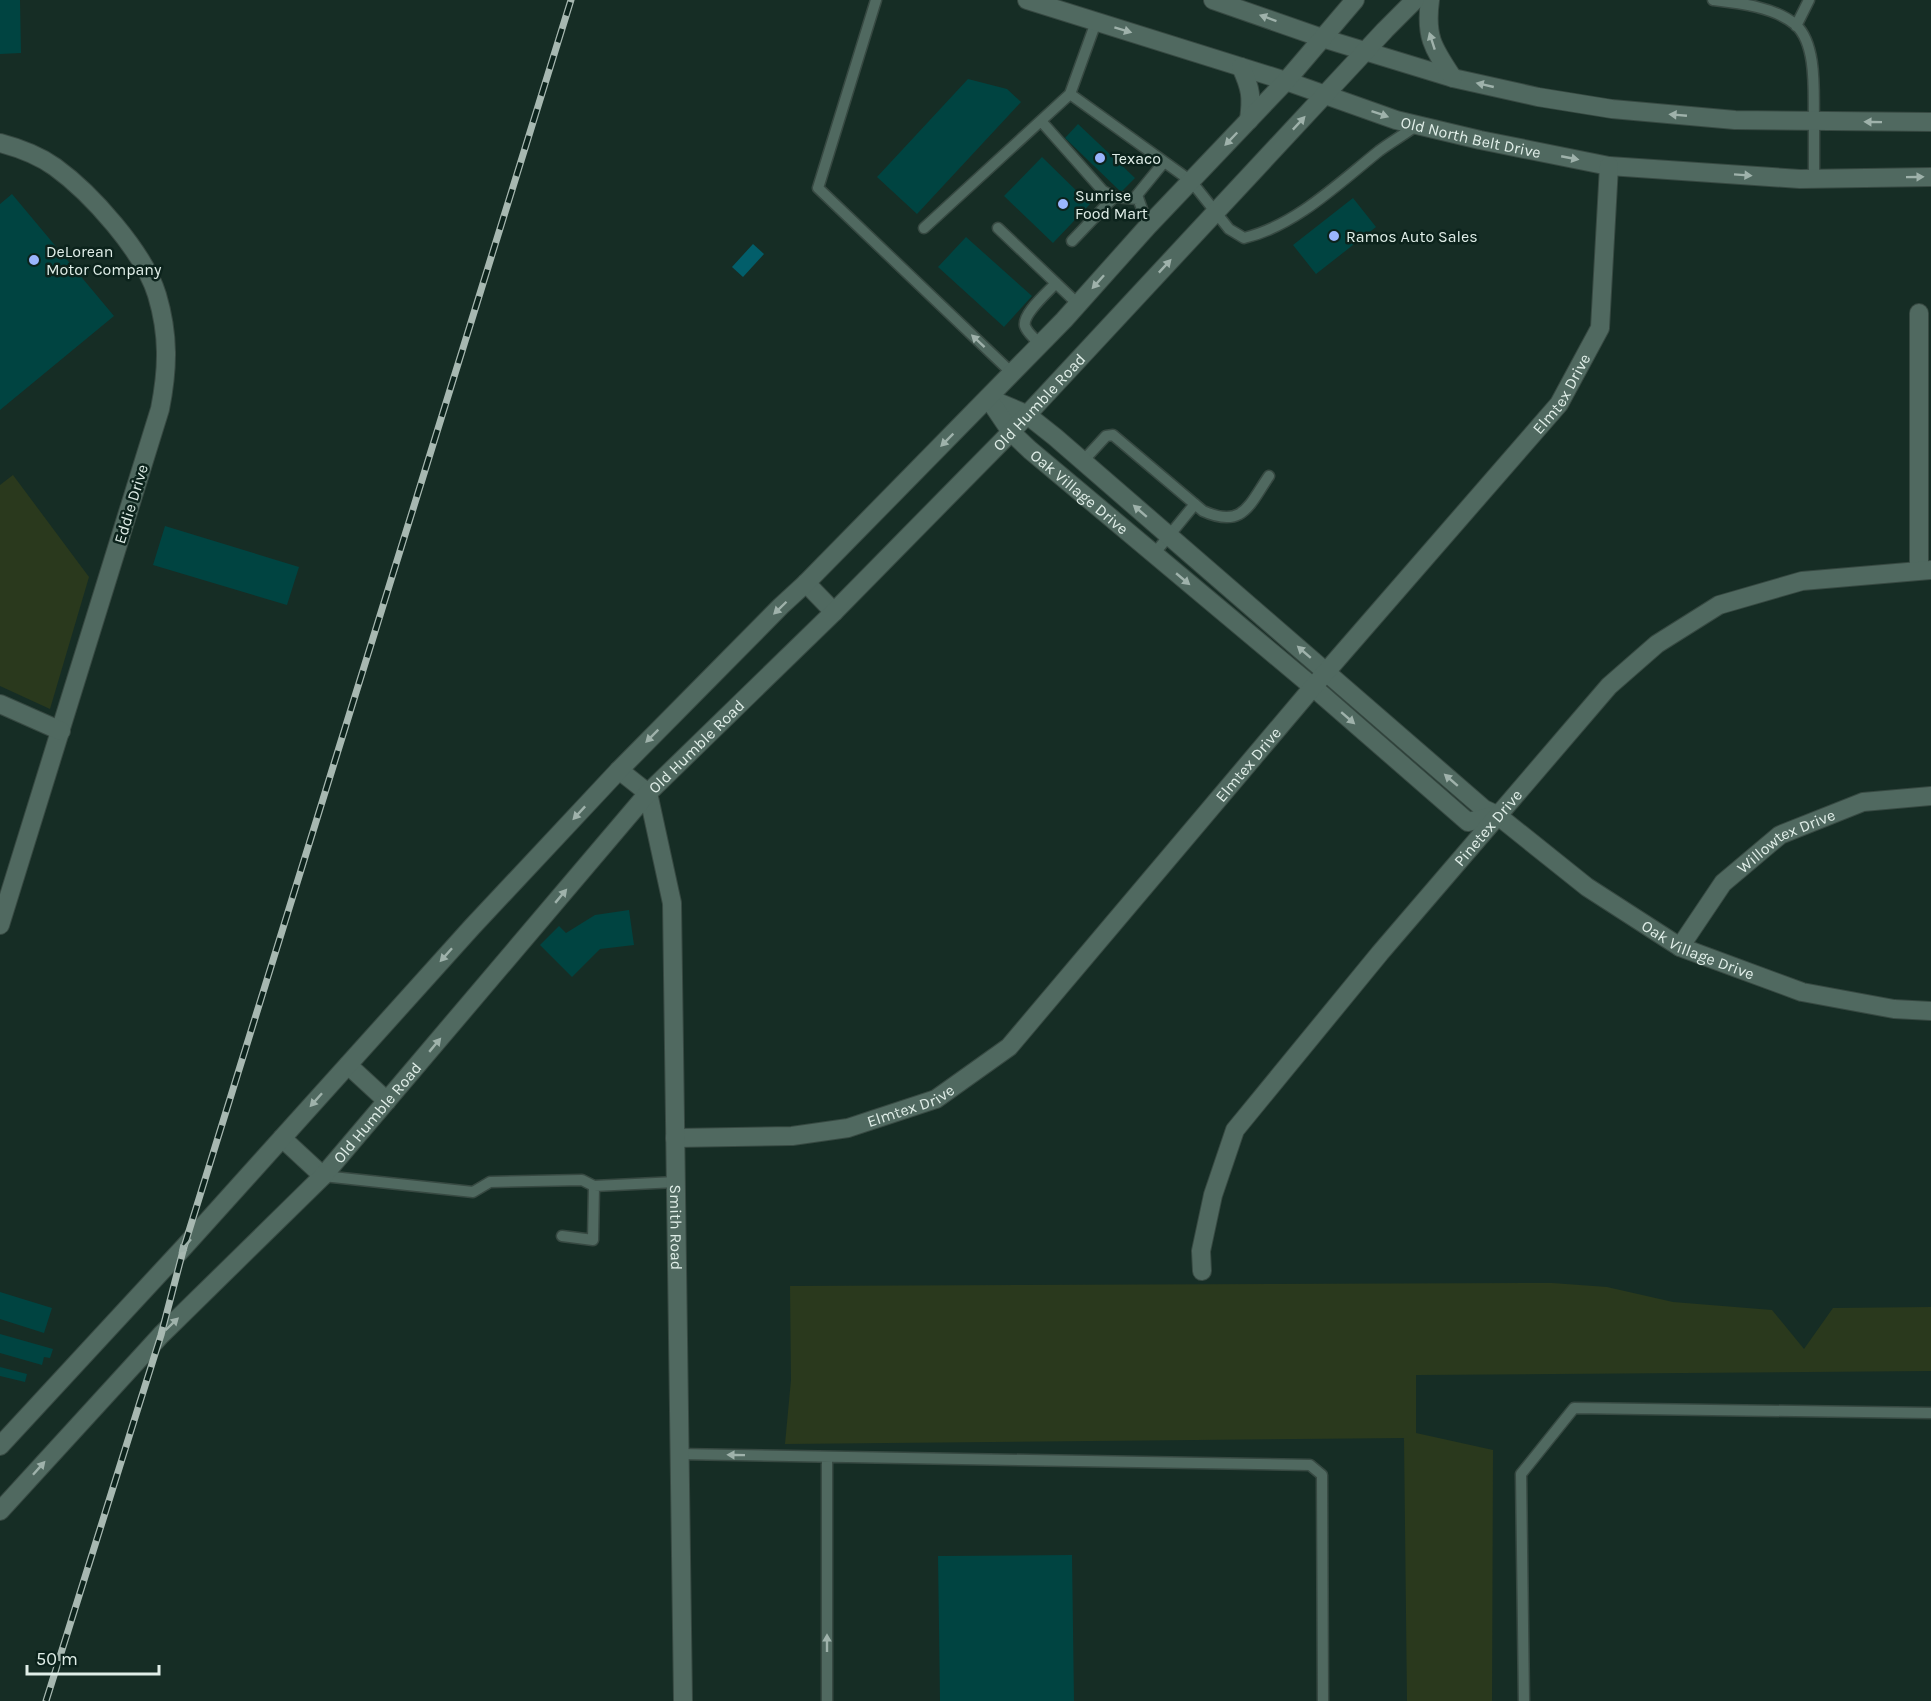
<svg xmlns="http://www.w3.org/2000/svg" width="1931" height="1701" viewBox="0 0 1931 1701" font-family="Karla,sans-serif">
	<style>
		.green { fill: #2a391d }
		.water { fill: #025e6a }
		.building { fill: #004441 }
		.lines { fill: none; stroke-linecap: round; stroke-linejoin: round }
		.lane-casing { stroke: #374942; stroke-width: 13 }
		.street-casing { stroke: #374942; stroke-width: 20 }
		.secondary-casing { stroke: #374942; stroke-width: 20 }
		.lane { stroke: #506960; stroke-width: 10 }
		.street { stroke: #506960; stroke-width: 18 }
		.secondary { stroke: #506960; stroke-width: 18 }
		.rail-casing { stroke: #a7b8b1; stroke-width: 7 }
		.rail { stroke: #0c231c; stroke-width: 4.5; stroke-dasharray: 14; stroke-linecap: butt }
		.oneway { fill: #9fb2ab }
		.poi-dot { fill: #9ab5fd; stroke: #0c231c; stroke-width: 2 }
		.labels { text-anchor: middle; dominant-baseline: central; stroke-width: 5; stroke-linejoin: round; paint-order: stroke }
		.street-label { font-size: 16px; fill: #e0eee8; stroke: #0c231c }
		.poi-label { font-size: 16px; fill: #e0eee8; stroke: #0c231c; text-anchor: start }
	</style>
	<rect width="100%" height="100%" fill="#162d25"/>
	<path class="green" d="M13,475L89,577L50,709L0,686V485Z
		M1552,1283L1607,1287L1673,1302L1772,1310L1804,1349L1833,1308L1931,1307V1371L1416,1375V1433L1493,1450L1492,1701H1407L1404,1438L785,1444L791,1380L790,1286Z"/>
	<path class="water" d="M753,244L764,254L743,277L732,267Z"/>
	<path class="building" d="M0,0H20L21,53L0,54Z
		M968,79L1007,89L1021,102L917,214L877,177Z
		M1078,124L1135,178L1121,192L1065,138Z
		M1042,157L1090,204L1053,243L1004,196Z
		M12,194L114,316L0,410V204Z
		M1353,198L1376,227L1316,274L1293,245Z
		M966,237L1032,296L1004,327L938,267Z
		M165,526L299,567L287,605L153,565Z
		M629,910L634,945L600,949L572,977L540,945L559,926L566,933L595,915Z
		M0,1292L52,1308L44,1333L0,1319Z
		M0,1334L53,1349L50,1358L44,1357L42,1365L0,1353Z
		M0,1367L27,1374L25,1382L0,1376Z
		M1072,1555L1074,1701H940L938,1556Z"/>
	<g class="lines">
		<g class="lane-casing">
			<path id="lane" d="M876,0L818,188L1013,374
				M1713,0C1739,3 1775,7 1796,25C1818,46 1813,95 1814,123C1814,142 1814,160 1814,179
				M1796,26L1809,0
				M1070,94L1191,181L1229,229L1244,238C1295,226 1339,183 1379,151C1391,142 1405,134 1417,125
				M1041,121L1103,191L1114,197L1138,199
				M1148,226L1137,195L1164,162
				M924,228L1070,94L1096,22
				M998,228L1078,304
				M1072,241L1114,197
				M1040,345C1036,339 1027,333 1025,326C1022,314 1048,292 1056,283
				M1083,461L1106,436L1113,435L1203,511C1243,529 1249,505 1269,476
				M1154,554L1195,504
				M323,1176L473,1192L490,1182L582,1180L594,1186L676,1182
				M562,1236L593,1240L594,1186
				M679,1454L1310,1465L1322,1475L1323,1701
				M827,1701V1457
				M1524,1701L1521,1474L1574,1408L1931,1413"/>
		</g>
		<g class="street-casing">
			<g id="street">
				<path id="s1" d="M1027,0L1286,81L1396,120L1480,140L1609,166L1800,179L1931,177"/>
				<path d="M1213,0L1322,38L1453,78L1538,97L1612,109L1735,120L1931,122"/>
				<path d="M0,143C19,148 38,155 55,167C91,193 144,252 157,295C169,335 168,369 160,409L0,925"/>
				<path d="M1919,313V570"/>
				<path id="s2" d="M988,398L1026,414L1055,437L1484,809L1497,815L1587,887L1680,947L1802,992L1894,1009L1931,1011"/>
				<path id="s3" d="M988,398L1011,432L1030,450L1313,687L1468,822L1497,815"/>
				<path d="M0,704L61,731"/>
				<path id="s4" d="M1680,947L1723,883L1780,835L1863,802L1931,796"/>
				<path id="s5" d="M675,1138L792,1136L848,1128L936,1099L1009,1047L1313,687L1559,404L1600,328L1609,166"/>
				<path id="s6" d="M1202,1271L1201,1251L1213,1195L1235,1130L1380,953L1609,686L1657,644L1719,605L1802,581L1931,570"/>
			</g>
		</g>
		<g class="secondary-casing">
			<g id="secondary">
				<path d="M1430,0C1425,37 1433,48 1453,78"/>
				<path d="M1241,67C1251,89 1252,97 1249,120"/>
				<path d="M806,583L834,612"/>
				<path id="s7" d="M619,770L648,793L672,903L683,1701"/>
				<path d="M348,1065L387,1101"/>
				<path d="M282,1138L323,1176"/>
				<path d="M0,1446L184,1247L472,927L619,770L781,606L806,583L1064,320L1148,226L1286,81L1355,0"/>
				<path id="s8" d="M0,1511L161,1335L323,1176L648,793L834,612L1011,432L1385,30L1415,0"/>
			</g>
		</g>
		<use href="#lane" class="lane"/>
		<use href="#street" class="street"/>
		<use href="#secondary" class="secondary"/>
		<g class="rail-casing">
			<path id="rail" d="M46,1701L161,1335L184,1247L571,0"/>
		</g>
		<use href="#rail" class="rail"/>
	</g>
	<defs><path id="oneway-solid" d="M-6-.8H1V-3.2L6.5 0L1 3.2V.8H-6Z" transform="scale(1.5)"/></defs>
	<g class="oneway">
		<use href="#oneway-solid" transform="translate(1268 18) rotate(-160)"/>
		<use href="#oneway-solid" transform="translate(1123 30) rotate(17)"/>
		<use href="#oneway-solid" transform="translate(1432 41) rotate(-108)"/>
		<use href="#oneway-solid" transform="translate(1485 85) rotate(-167)"/>
		<use href="#oneway-solid" transform="translate(1380 114) rotate(19)"/>
		<use href="#oneway-solid" transform="translate(1678 115) rotate(-175)"/>
		<use href="#oneway-solid" transform="translate(1873 122) rotate(-179)"/>
		<use href="#oneway-solid" transform="translate(1299 123) rotate(-47)"/>
		<use href="#oneway-solid" transform="translate(1231 139) rotate(134)"/>
		<use href="#oneway-solid" transform="translate(1570 158) rotate(11)"/>
		<use href="#oneway-solid" transform="translate(1743 175) rotate(4)"/>
		<use href="#oneway-solid" transform="translate(1915 177) rotate(-1)"/>
		<use href="#oneway-solid" transform="translate(1165 266) rotate(-47)"/>
		<use href="#oneway-solid" transform="translate(1098 282) rotate(132)"/>
		<use href="#oneway-solid" transform="translate(978 341) rotate(-137)"/>
		<use href="#oneway-solid" transform="translate(947 440) rotate(135)"/>
		<use href="#oneway-solid" transform="translate(1140 511) rotate(-139)"/>
		<use href="#oneway-solid" transform="translate(1183 579) rotate(40)"/>
		<use href="#oneway-solid" transform="translate(780 608) rotate(136)"/>
		<use href="#oneway-solid" transform="translate(1304 652) rotate(-139)"/>
		<use href="#oneway-solid" transform="translate(1348 718) rotate(41)"/>
		<use href="#oneway-solid" transform="translate(652 736) rotate(135)"/>
		<use href="#oneway-solid" transform="translate(1451 780) rotate(-139)"/>
		<use href="#oneway-solid" transform="translate(579 813) rotate(133)"/>
		<use href="#oneway-solid" transform="translate(561 896) rotate(-50)"/>
		<use href="#oneway-solid" transform="translate(446 955) rotate(132)"/>
		<use href="#oneway-solid" transform="translate(435 1045) rotate(-50)"/>
		<use href="#oneway-solid" transform="translate(316 1100) rotate(132)"/>
		<use href="#oneway-solid" transform="translate(185 1246) rotate(132)"/>
		<use href="#oneway-solid" transform="translate(172 1324) rotate(-44)"/>
		<use href="#oneway-solid" transform="translate(736 1455) rotate(-179)"/>
		<use href="#oneway-solid" transform="translate(39 1468) rotate(-48)"/>
		<use href="#oneway-solid" transform="translate(827 1643) rotate(-90)"/>
	</g>
	<g class="poi-dot">
		<circle cx="1100" cy="158" r="6"/>
		<circle cx="1063" cy="204" r="6"/>
		<circle cx="1334" cy="236" r="6"/>
		<circle cx="34" cy="260" r="6"/>
	</g>
	<g class="labels">
		<g class="street-label">
			<text stroke="none"><textPath href="#s1" startOffset="465">Old North Belt Drive</textPath></text>
			<text stroke="none"><textPath href="#s5" startOffset="1212">Elmtex Drive</textPath></text>
			<text stroke="none"><textPath href="#s8" startOffset="1521">Old Humble Road</textPath></text>
			<text stroke="none"><textPath href="#s3" startOffset="132">Oak Village Drive</textPath></text>
			<text transform="translate(131 504) rotate(-73)">Eddie Drive</text>
			<text stroke="none"><textPath href="#s8" startOffset="1035">Old Humble Road</textPath></text>
			<text stroke="none"><textPath href="#s5" startOffset="726">Elmtex Drive</textPath></text>
			<text stroke="none"><textPath href="#s6" startOffset="540">Pinetex Drive</textPath></text>
			<text stroke="none"><textPath href="#s4" startOffset="154">Willowtex Drive</textPath></text>
			<text stroke="none"><textPath href="#s2" startOffset="904">Oak Village Drive</textPath></text>
			<text stroke="none"><textPath href="#s5" startOffset="240">Elmtex Drive</textPath></text>
			<text stroke="none"><textPath href="#s8" startOffset="549">Old Humble Road</textPath></text>
			<text stroke="none"><textPath href="#s7" startOffset="474">Smith Road</textPath></text>
		</g>
		<g class="poi-label">
			<text x="1112" y="158">Texaco</text>
			<text x="1075" y="195">Sunrise<tspan x="1075" dy="18">Food Mart</tspan></text>
			<text x="1346" y="236">Ramos Auto Sales</text>
			<text x="46" y="251">DeLorean<tspan x="46" dy="18">Motor Company</tspan></text>
		</g>
	</g>
	<path d="M27 1665v9h132v-9" fill="none" stroke="#e0eee8" stroke-width="3"/>
	<text x="36" y="1665" font-size="18" fill="#e0eee8" stroke="#0c231c" stroke-width="4.5" paint-order="stroke">50 m</text>
</svg>
